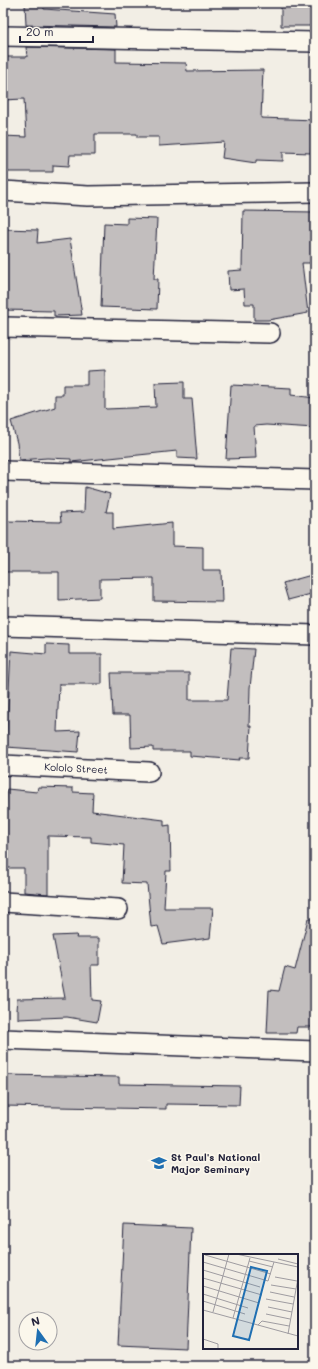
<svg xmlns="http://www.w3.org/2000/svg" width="318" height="1369" viewBox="0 0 318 1369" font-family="Mali,sans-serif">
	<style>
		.building { fill: #c2bebe; stroke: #22223b }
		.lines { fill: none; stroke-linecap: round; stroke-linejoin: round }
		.minor-casing { stroke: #22223b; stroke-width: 22 }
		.minor { stroke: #fbf7ec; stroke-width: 19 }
		.labels { text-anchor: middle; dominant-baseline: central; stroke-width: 3.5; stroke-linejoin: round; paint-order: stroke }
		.street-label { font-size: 10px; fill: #22223b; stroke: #fbf7ec }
		.poi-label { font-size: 10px; font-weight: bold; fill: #22223b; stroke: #fbf7ec; text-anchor: start }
		.inset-road { fill: none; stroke: #9f9ca1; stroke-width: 1 }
		.view { fill: #1f6fb2; fill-opacity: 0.15; stroke: #1f6fb2; stroke-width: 2 }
		.inset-edge { fill: none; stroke: #22223b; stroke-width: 2 }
	</style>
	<rect width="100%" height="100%" fill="#f2eee5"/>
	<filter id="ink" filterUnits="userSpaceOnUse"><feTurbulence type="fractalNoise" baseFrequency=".025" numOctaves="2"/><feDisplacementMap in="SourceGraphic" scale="8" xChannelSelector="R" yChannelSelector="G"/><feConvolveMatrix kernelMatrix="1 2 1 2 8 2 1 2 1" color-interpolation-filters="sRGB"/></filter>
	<g filter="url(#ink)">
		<path class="building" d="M43,3L44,9L115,14L116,27L26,25L25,4Z
			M281,3H315V26H281Z
			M26,47L116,49V62L186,63L187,71L263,70L261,118L315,120V139H312L311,153L283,152V161L256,160V163L222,158L224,142L159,146V137H137V134H95V155H70L69,166L53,165V172H3V136L26,137L24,99L3,100V57H27Z
			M243,211L315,212V263H302L308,313L268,320H254V304H245L244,289L229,290L228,271L242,270Z
			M127,218L157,219L154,279H158L157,309L101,307L104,223L127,224Z
			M3,229L38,230L37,243L70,239L82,315L54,316V311L3,310Z
			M105,370V408L106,409L156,407L155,383L184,382V399H192L197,459L177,458V451L71,462V459L47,458L19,460L17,443L11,421L55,407V395H63V385H87V371Z
			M231,385L291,388V395L315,398V428L266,425L254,426L256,458L226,459Z
			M85,487L110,494L106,512H113V529L172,523V546L203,547V570H221L222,602L154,601V578L100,579V598L59,600V572H3V521L61,522L60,513L84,512Z
			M315,574V593L288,600L283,583Z
			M46,644L69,645V654H102V684H59L57,732L80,731L78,752L6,747L11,651L46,654Z
			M231,648L254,649L250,688L249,726H251L249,758H239L240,760L190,756V751H153V747L131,748L130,715H113L111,673H189V700H227Z
			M38,787L73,788V792L93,793L92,811L164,820V826L170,825L171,871H166L164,908H213L210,938L163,944L158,926L151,927L147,884L122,883L124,845L91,842V837L48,836V894L24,892V868H5L4,822L7,789L37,792Z
			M308,919H315V1027H297L296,1033H267L269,990L279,991L285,967L295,970Z
			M77,935L76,938H99V965H91L92,1000L101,1001L97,1022L67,1017L18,1019V1010H16L17,999L65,998L53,936Z
			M3,1075L119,1077V1084L240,1086L239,1105L166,1104V1109L3,1106Z
			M124,1225L191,1228L186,1348L118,1345Z"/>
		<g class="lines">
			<g class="minor-casing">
				<path id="minor" d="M3,36L315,42
					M3,191L88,196L315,192
					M3,327L270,333
					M3,471L315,480
					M3,626L315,635
					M3,765L149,772
					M3,902L118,909
					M3,1039L315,1051"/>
			</g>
			<use href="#minor" class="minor"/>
		</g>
	</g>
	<defs>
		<g id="university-bare" transform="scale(1.2)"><path d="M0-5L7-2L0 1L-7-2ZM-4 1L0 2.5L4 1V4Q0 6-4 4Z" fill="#1f6fb2" stroke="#fbf7ec" stroke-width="2.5" paint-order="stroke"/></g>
	</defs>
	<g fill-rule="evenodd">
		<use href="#university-bare" x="159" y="1163"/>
	</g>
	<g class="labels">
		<g class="street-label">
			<text transform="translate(76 768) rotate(3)">Kololo Street</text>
		</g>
		<g class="poi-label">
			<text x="171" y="1157">St Paul's National<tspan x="171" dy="12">Major Seminary</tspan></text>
		</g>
	</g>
	<g transform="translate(203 1254)">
		<rect width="95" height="95" fill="#f2eee5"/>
		<path class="inset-road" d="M33,0L95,13M2,1L68,20M75,5L95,10M46,7L70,13M0,8L65,27L71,8M0,16L57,33M72,23L94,27M0,24L59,41M68,31L93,35M0,32L56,49M67,38L91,43M0,40L45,54M63,45L90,50M0,47L42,60M65,53L89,58M0,56L95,82M10,58L26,0M63,60L87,65M30,64L47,4M55,71L59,67L86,72M85,80L95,24M0,85L15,90V95"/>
		<path class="view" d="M48,13L64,17L46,86L30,82Z"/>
		<rect width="95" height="95" class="inset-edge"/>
	</g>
	<rect width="318" height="1369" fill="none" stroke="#fbf7ec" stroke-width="16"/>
	<rect x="8" y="8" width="302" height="1353" fill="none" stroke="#22223b" stroke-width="1.5" filter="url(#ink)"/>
	<g transform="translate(38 1331) rotate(345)"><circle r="19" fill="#fbf7ec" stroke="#a4a2a5"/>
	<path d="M0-3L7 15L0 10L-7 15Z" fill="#1f6fb2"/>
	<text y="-6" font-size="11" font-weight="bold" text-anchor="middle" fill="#22223b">N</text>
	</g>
	<path d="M20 36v6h73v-6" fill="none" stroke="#22223b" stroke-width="2"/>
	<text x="26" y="36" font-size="12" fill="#22223b" stroke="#fbf7ec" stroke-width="3" paint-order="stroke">20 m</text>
</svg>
